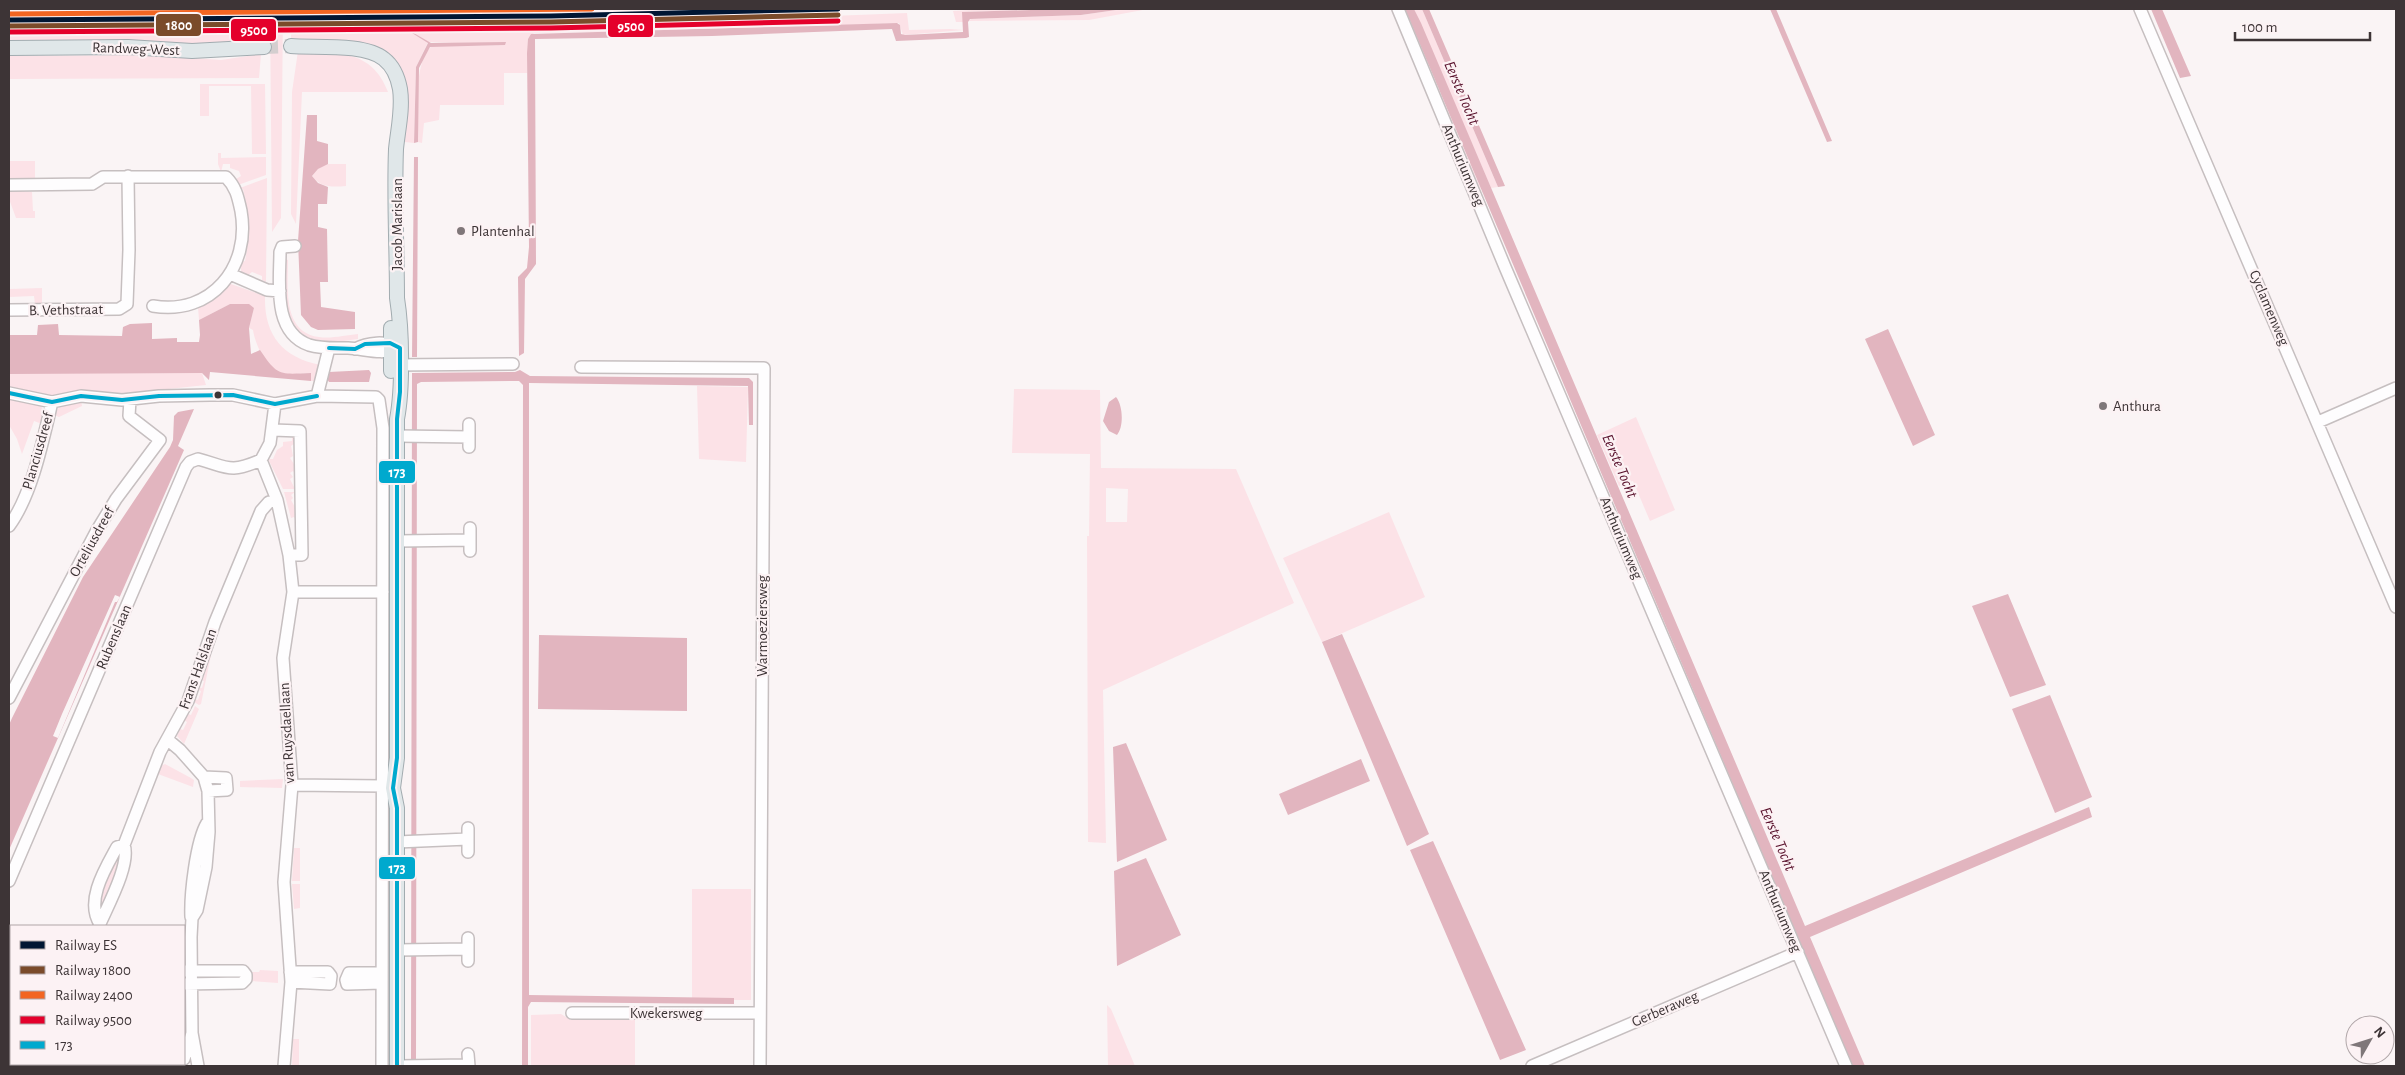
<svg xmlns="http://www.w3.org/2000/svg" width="2405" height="1075" viewBox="0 0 2405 1075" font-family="'Alegreya Sans',sans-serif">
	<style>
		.green { fill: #fce2e7; fill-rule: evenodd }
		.water { fill: #e2b5bf }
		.pier { fill: #faf4f5 }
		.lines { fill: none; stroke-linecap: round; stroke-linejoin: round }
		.major-tunnel { stroke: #d4cecf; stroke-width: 14; stroke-dasharray: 14 7; stroke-linecap: butt }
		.minor-casing { stroke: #c6bfc0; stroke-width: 14 }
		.major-casing { stroke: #a2acb0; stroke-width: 16 }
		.minor { stroke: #fefdfe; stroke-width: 11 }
		.major { stroke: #e0e7e9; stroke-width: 14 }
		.bus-1-casing { stroke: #fcf2f4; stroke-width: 8 }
		.bus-1 { stroke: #00a9ce; stroke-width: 4 }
		.rail-1-casing { stroke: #fcf2f4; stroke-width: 9 }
		.rail-2-casing { stroke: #fcf2f4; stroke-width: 9 }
		.rail-3-casing { stroke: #fcf2f4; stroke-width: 9 }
		.rail-4-casing { stroke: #fcf2f4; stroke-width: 9 }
		.rail-1 { stroke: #011633; stroke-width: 5 }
		.rail-2 { stroke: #7a4b2a; stroke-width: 5 }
		.rail-3 { stroke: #f26522; stroke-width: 5 }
		.rail-4 { stroke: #e4002b; stroke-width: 5 }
		.poi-dot { fill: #7f7779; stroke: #fcf2f4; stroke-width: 2 }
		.bus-dot { fill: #3d3436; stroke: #fcf2f4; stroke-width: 2 }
		.labels { text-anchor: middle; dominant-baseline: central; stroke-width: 4.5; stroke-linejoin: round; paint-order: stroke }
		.street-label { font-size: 15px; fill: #3d3436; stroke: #fcf2f4 }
		.poi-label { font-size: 15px; fill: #3d3436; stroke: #fcf2f4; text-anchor: start }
		.water-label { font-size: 16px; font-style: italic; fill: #570f2a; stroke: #fcf2f4 }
		.line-badge { stroke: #fcf2f4; stroke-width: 2 }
		.badge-label { font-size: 14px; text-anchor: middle; font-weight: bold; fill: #fff }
	</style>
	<rect width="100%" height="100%" fill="#faf4f5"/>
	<path class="green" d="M270,9H283L281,218L272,232Z
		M991,9H1062L963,12V22H956L953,11Z
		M1123,9H1148L1089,20L968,21L971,19L1081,15Z
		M1402,9H1405L1481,189H1479Z
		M1414,9H1422L1498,187L1491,188Z
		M907,13L909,30L950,29L964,30L903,35L899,23H897L741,29L534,33L528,39L527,73H504V105H440L439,120L424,123L422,143L418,142C419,117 412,62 432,46L506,45L428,42L416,67L414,143L405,142L402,139L389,60L291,41V28H296V25L727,20Z
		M222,25L224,31L265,27V42L237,46L9,44V27Z
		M298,51C337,53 372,49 388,92H302L296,224L291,214L292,92Z
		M261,54L259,78L9,79V56L153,55L221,60Z
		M200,84H265L266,154H252L251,86H209V116H200Z
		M218,153H221V158L266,157V175L238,185L236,179L241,176L239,171L230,168V164H223L221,172L218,164Z
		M9,161H35V181H9Z
		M326,164H346V186C332,187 321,188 312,176L318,169Z
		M267,178L266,282L262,280V276L252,272L247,276L241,271V262L245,261C250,235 249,215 243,189L240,188Z
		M9,190L32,192L33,211H35V218H16L9,199Z
		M284,259L288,260C288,288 282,332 319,337C331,339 346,335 358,334V339C346,340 332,344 320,342C279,337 284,289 284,259Z
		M228,283L265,296C264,335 282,357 320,365L316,381H311V373C302,373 292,375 283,374C267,371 255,344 253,330L249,328L254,308L230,304L199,320L198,307Z
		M42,288V303L35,304L34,296L9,297V289Z
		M9,373H202L206,385L112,395L89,390L58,395H39L9,389Z
		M697,386L748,387L746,462L699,459Z
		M1014,389L1100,390L1101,468L1236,469L1294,603L1103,690L1106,843L1088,842L1087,536H1089L1090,454L1012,453ZM1106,488L1128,489L1127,522H1106Z
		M9,399L40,405L45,412L42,424L34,421L22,454L17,439L9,425Z
		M81,401L82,406L59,417L54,415L60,406Z
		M1636,417L1675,510L1650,521L1633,481L1619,486L1597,435Z
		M292,433L296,434L295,443L291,446L293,456L290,458L296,467V475L293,471L290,473L293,477L290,479L295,489H283L268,459H273L277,450L283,446V442L292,441Z
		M284,492H295L291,495L293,498L291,500L296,509L297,522L294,517L291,518Z
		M1389,512L1425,597L1322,642L1283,558Z
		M210,655H211L201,704L199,705L194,702L195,699L198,700L201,691L195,689L196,686L202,688L204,681L198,679L203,677Z
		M195,706L199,709L184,744L177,736L180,729L183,730L187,722L182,719L185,713L191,715Z
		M165,764L191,778L194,780L193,787L158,774L159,767Z
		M283,779L282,788L240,787V781Z
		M294,848H300V881H292Z
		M121,849L119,870L99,915L101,886Z
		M292,884H300V908L294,909Z
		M692,889H751V1000H692Z
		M260,970L278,971V983L251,981V972H259Z
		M1107,1005L1111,1009L1135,1066H1108Z
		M561,1014L571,1020L635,1018V1066H531V1015Z
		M293,1039H299V1066H292Z"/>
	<path class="water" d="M1062,9H1123L1081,15L970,19L968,22L969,37L966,38L896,41L892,29L712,36L535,39L536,264L525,279L524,353L519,356L518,277L527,268L529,247L527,53L528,39L531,34L897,23L900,25L901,34L905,35L963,32L962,12Z
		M1405,9H1414L1421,23L1805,926L2089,807L2092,817L1810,937L1865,1066H1852Z
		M1422,9H1429L1505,186L1498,187Z
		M1770,9H1776L1832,141L1827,142Z
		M2151,9H2162L2191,76L2180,78Z
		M343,32H412L431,43L506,42L505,45L430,47L419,68L418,142L414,143L416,67L428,43L412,33Z
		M307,115H317V141L328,144V164L318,169L312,176L318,183L328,187L327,204H318V227L327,229L328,282H320L321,307L355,312V329L318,330L311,327L301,315L298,241Z
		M414,157H418L417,357H412Z
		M230,304H249L254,308L249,328L251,354L260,350C278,377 280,374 311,373V381L210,372L209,380L202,373L9,374V335H37L38,325L58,324L59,335L122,336L123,327L130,324L152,323V339L177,338V342H199L200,335L199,320Z
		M1888,329L1935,435L1913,446L1865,339Z
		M369,370L371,373L369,382H329L327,379L329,372Z
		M520,370L530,376L749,378L753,382V425H749L748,386L529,383V995L734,998V1004L531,1002L528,1007V1066H522L523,385L519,381L421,382L417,384L416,1066H411L412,373L515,372Z
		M1116,397C1123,405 1124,427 1117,435L1109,431L1103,421L1109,402Z
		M194,409L178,446L184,450L9,850V725L12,718L83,577L170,447L173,440L174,416L178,412Z
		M2008,594L2046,685L2010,697L1972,606Z
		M1342,634L1429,834L1407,846L1322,642Z
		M539,635L687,638V711L538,709Z
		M2050,695L2092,797L2055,813L2012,709Z
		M1126,743L1167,840L1117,862L1113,747Z
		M1361,759L1370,781L1288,815L1279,794Z
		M1433,841L1526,1050L1500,1060L1410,850Z
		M1146,858L1181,935L1117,966L1114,871Z"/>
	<path class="pier" d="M115,595L120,597L117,602H115L58,738L53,736L62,714Z"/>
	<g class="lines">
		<path class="major-tunnel" d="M264,47L291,46"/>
		<g class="minor-casing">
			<path id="minor" d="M1398,9L1505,267L1846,1066
				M2140,9L2396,607
				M9,185L92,184L103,177H226C236,187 238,197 241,211C251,267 211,316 153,306
				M295,246L282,247L280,252C280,282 272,332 309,345C322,349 335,348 348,348C365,349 381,355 398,349
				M230,274L267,290L280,291
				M9,310L119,309L127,304L129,250L128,176
				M355,349C368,342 385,341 399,347
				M394,365L513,364
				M581,367L764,368L760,1066
				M9,393L52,402L81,396L122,400L159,396L210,395H233L275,404L317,396L376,397L379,400L383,428L382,1066
				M317,396L329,348
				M275,404L270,443L261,460L277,500L289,555L293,592L283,658L292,785L284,882L291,982L284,1066
				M2318,422L2396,388
				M273,430L300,431L302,555H289
				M398,436L469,437
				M469,447V424
				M9,526C32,495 43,440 52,402
				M470,528V551
				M398,541L470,540
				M293,592H383
				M9,698L96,532L116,499L160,440L129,416L130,400
				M168,740L180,750L204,777L208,791L209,832L206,867L197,910L192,918L191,937L192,1033L198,1066
				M204,777L226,778L227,790L208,791
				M292,785L383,786
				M468,828V852
				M397,842L468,839
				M9,881L186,467L190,462L198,459C228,467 229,474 261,460
				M191,917C190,895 196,841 207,823
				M100,924C85,901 105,869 117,847L124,845
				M99,926C107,907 131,864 124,845L160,752L188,701L215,622L261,511L269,502L277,500
				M397,950L468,949
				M468,961V938
				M9,972V983H11
				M290,972H328L331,976L330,984L291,982
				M382,973H349L346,980L347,984L382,983
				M184,984L242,983L246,979V975L243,971H185
				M572,1013H760
				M468,1054L469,1066
				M184,1059L192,1033
				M92,1064L93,1066
				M399,1066L468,1065
				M1532,1066L1798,952"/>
		</g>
		<g class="major-casing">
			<path id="major" d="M291,46C315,48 365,43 384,59C393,66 398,78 400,89C403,109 398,129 396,149C394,199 397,249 397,298C402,329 403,388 397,419V758L393,788L397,808V1066
				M9,48L128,47L192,51L264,47
				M391,328V371"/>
		</g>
		<use href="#minor" class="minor"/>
		<use href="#major" class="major"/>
		<g class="bus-1-casing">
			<path id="bus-1" d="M329,348L355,349L365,344L390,343L400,348V392L397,419V758L393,788L397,808V1066
				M9,393L52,402L81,396L122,400L159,396L233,395L275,404L317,396"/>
		</g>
		<use href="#bus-1" class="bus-1"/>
		<g class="rail-1-casing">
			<path id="rail-1" d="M9,20L551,16L838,9"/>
		</g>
		<g class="rail-2-casing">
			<path id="rail-2" d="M9,26L551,22L838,15"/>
		</g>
		<g class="rail-3-casing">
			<path id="rail-3" d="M9,14L592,9"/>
		</g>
		<g class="rail-4-casing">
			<path id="rail-4" d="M9,32L551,28L838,21"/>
		</g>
		<use href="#rail-1" class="rail-1"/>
		<use href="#rail-2" class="rail-2"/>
		<use href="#rail-3" class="rail-3"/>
		<use href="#rail-4" class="rail-4"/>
	</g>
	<g class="poi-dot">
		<circle cx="461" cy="231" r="5"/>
		<circle cx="2103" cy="406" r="5"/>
	</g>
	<circle class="bus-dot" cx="218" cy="395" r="4.5"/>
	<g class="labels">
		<g class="street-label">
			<text transform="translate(136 49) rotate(2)">Randweg-West</text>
			<text transform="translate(1463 165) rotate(67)">Anthuriumweg</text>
			<text transform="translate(397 224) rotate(-90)">Jacob Marislaan</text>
			<text transform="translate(2269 308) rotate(67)">Cyclamenweg</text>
			<text transform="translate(66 310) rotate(-1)">B. Vethstraat</text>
			<text transform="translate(38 451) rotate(-74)">Planciusdreef</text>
			<text transform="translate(1621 538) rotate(67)">Anthuriumweg</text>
			<text transform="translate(92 542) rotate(-61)">Orteliusdreef</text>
			<text transform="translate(762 626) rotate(-90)">Warmoeziersweg</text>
			<text transform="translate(114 637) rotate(-67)">Rubenslaan</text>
			<text transform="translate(198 669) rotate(-70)">Frans Halslaan</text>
			<text transform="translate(287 733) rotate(-93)">van Ruysdaellaan</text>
			<text transform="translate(1780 911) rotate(67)">Anthuriumweg</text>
			<text transform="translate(1665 1009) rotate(-23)">Gerberaweg</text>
			<text x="666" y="1013">Kwekersweg</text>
		</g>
		<g class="poi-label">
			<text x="471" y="231">Plantenhal</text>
			<text x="2113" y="406">Anthura</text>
		</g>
		<g class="water-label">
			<text transform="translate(1462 93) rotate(67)">Eerste Tocht</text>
			<text transform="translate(1620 466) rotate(67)">Eerste Tocht</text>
			<text transform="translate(1778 839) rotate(67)">Eerste Tocht</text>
		</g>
	</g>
	<g class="line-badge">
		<rect x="155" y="13" width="47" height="24" rx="5" fill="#7a4b2a"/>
		<rect x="607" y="14" width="47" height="24" rx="5" fill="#e4002b"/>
		<rect x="230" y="18" width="47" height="24" rx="5" fill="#e4002b"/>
		<rect x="378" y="460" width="38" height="24" rx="5" fill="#00a9ce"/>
		<rect x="378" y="856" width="38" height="24" rx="5" fill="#00a9ce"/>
	</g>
	<g class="badge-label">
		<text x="179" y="30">1800</text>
		<text x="631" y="31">9500</text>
		<text x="254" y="35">9500</text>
		<text x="397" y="477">173</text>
		<text x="397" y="873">173</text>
	</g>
	<rect width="2405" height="1075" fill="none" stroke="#3d3436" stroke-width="20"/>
	<rect x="10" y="925" width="175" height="140" fill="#fcf2f4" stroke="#b0a6a8"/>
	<rect x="20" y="941" width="25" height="8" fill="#011633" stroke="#b0a6a8"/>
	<text x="55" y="950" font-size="15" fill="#3d3436">Railway ES</text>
	<rect x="20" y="966" width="25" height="8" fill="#7a4b2a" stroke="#b0a6a8"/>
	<text x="55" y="975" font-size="15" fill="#3d3436">Railway 1800</text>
	<rect x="20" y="991" width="25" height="8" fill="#f26522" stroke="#b0a6a8"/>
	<text x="55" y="1000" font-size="15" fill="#3d3436">Railway 2400</text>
	<rect x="20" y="1016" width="25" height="8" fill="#e4002b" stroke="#b0a6a8"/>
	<text x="55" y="1025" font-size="15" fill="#3d3436">Railway 9500</text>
	<rect x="20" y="1041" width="25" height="8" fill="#00a9ce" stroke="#b0a6a8"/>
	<text x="55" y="1050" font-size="15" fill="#3d3436">173</text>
	<g transform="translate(2370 1040) rotate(51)"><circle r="24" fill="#fcf2f4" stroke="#b0a6a8"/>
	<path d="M0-4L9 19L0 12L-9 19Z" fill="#7f7779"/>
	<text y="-8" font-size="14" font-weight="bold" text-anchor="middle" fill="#3d3436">N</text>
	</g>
	<path d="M2235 32v8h135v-8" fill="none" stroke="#3d3436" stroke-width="2.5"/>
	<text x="2242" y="32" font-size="15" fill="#3d3436" stroke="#fcf2f4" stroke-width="4" paint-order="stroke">100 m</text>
</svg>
